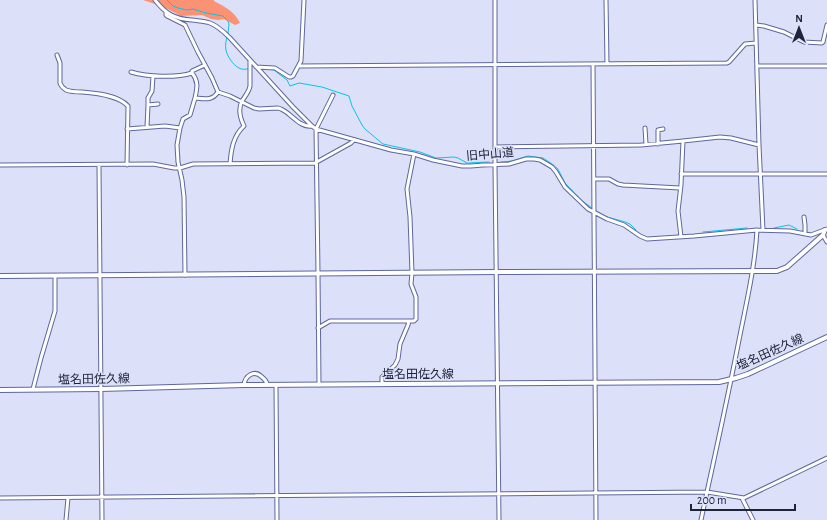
<svg xmlns="http://www.w3.org/2000/svg" width="827" height="520" viewBox="0 0 827 520" font-family="'Alegreya Sans','Noto Sans JP',sans-serif">
	<style>
		.forest { fill: #fb9274 }
		.lines { fill: none; stroke-linecap: round; stroke-linejoin: round }
		.stream { stroke: #07c5e8; stroke-width: 1 }
		.street-casing { stroke: #5f679c; stroke-width: 5 }
		.secondary-casing { stroke: #5f679c; stroke-width: 6 }
		.street { stroke: #fff; stroke-width: 3 }
		.secondary { stroke: #fff; stroke-width: 4 }
		.labels { text-anchor: middle; dominant-baseline: central; stroke-width: 3; stroke-linejoin: round; paint-order: stroke }
		.street-label { font-size: 12px; fill: #20243a; stroke: #dce0f9 }
	</style>
	<rect width="100%" height="100%" fill="#dce0f9"/>
	<path class="forest" d="M143,0H214V1C225,7 234,11 240,23L235,25L224,19L218,20L211,19L202,15L181,16L164,7Z"/>
	<g class="lines">
		<path class="stream" d="M167,0L173,6L178,8L187,10L193,9L206,13L223,16L228,21L229,24L228,33
			M227,37C226,41 225,45 226,50C227,56 233,65 239,68C242,70 245,69 248,69
			M267,69L274,70L287,80L290,86L299,83L322,87L349,96L352,106L362,125L365,129L383,144L420,152L436,158L454,157L458,158L467,163L489,162
			M501,162L512,161L528,156L543,158L552,164L558,169L565,183L581,200L592,208
			M596,211L604,216L625,222L630,224L636,230
			M774,228L789,225L797,229
			M703,232L747,228"/>
		<g class="street-casing">
			<path id="street" d="M155,0C165,13 174,19 192,20C198,21 204,21 210,23C218,26 224,32 230,38L293,107L312,126L316,129L391,150L414,154L433,160L462,166H471L483,165L509,164L526,159H534L540,160L552,167L556,172L565,187L588,209L607,219L624,225L640,236L647,239L694,236L757,230L790,231L811,235L827,229
				M495,0V167L499,520
				M606,0L607,64
				M755,0L759,145L763,230
				M166,12V15L167,16L185,25L198,52L212,78L218,92L230,96L254,108L259,109L278,108L281,109C292,114 300,128 312,126
				M756,25L764,26L784,32L804,42L822,43L823,42L827,25
				M57,55L60,63V83C61,86 63,88 66,90C71,92 77,92 82,92C95,93 118,95 128,106L127,165
				M593,64L596,520
				M299,66L727,63L729,62L745,44L756,43
				M757,66H827
				M256,67L275,68L289,77H291L293,76L301,61L304,0
				M131,72C148,77 176,78 192,73V71L205,65
				M192,73C199,82 197,88 195,98
				M148,105V98L152,91L153,76
				M147,127L148,105L158,104
				M645,128L646,144
				M127,129L165,126L180,128
				M658,144V130L663,129
				M495,147L641,145L683,141L720,137L731,138L759,145
				M230,164C231,150 233,136 244,126C240,118 238,109 242,101C245,96 249,92 250,86V61
				M0,165L153,164L174,168H180L193,164L315,163L351,143L354,140
				M99,165L102,520
				M681,174H827
				M594,179H609L618,184L623,185L680,188
				M804,217L805,225V234
				M823,235L827,242
				M681,237L678,211L681,185L683,141
				M185,275L184,197L182,180L178,162L177,145L180,128L183,119L190,115L195,98C205,99 212,101 218,92
				M318,328L330,321H409
				M382,384V377L395,365L398,359L400,344L408,325L409,321H414L416,319V297L411,284L412,273L410,217L407,189L414,154
				M244,385C245,376 254,369 262,377C265,380 267,381 267,385
				M276,385L277,520
				M319,385L318,273L316,129L333,95
				M33,389L41,358L55,311V276
				M0,498L707,492L744,498L827,458
				M742,498L753,520
				M66,520L68,498
				M701,520C714,459 728,397 740,335C747,300 755,266 757,230"/>
		</g>
		<g class="secondary-casing">
			<path id="secondary" d="M0,276L497,272L777,271L787,267L823,235L825,230
				M0,390L101,389L244,385L719,382L736,378L748,374L827,337"/>
		</g>
		<use href="#street" class="street"/>
		<use href="#secondary" class="secondary"/>
	</g>
	<g class="labels">
		<g class="street-label">
			<text transform="translate(490 154) rotate(-5)">旧中山道</text>
			<text transform="translate(770 352) rotate(-24)">塩名田佐久線</text>
			<text x="418" y="374">塩名田佐久線</text>
			<text transform="translate(94 379) rotate(-1)">塩名田佐久線</text>
		</g>
	</g>
	<g transform="translate(799 28)" stroke="#dce0f9" stroke-width="3" paint-order="stroke">
	<path d="M0-3L7 15L0 10L-7 15Z" fill="#20243a"/>
	<text y="-6" font-size="11" font-weight="bold" text-anchor="middle" fill="#20243a">N</text>
	</g>
	<path d="M691 504v6h104v-6" fill="none" stroke="#20243a" stroke-width="2"/>
	<text x="697" y="504" font-size="12" fill="#20243a" stroke="#dce0f9" stroke-width="3" paint-order="stroke">200 m</text>
</svg>
